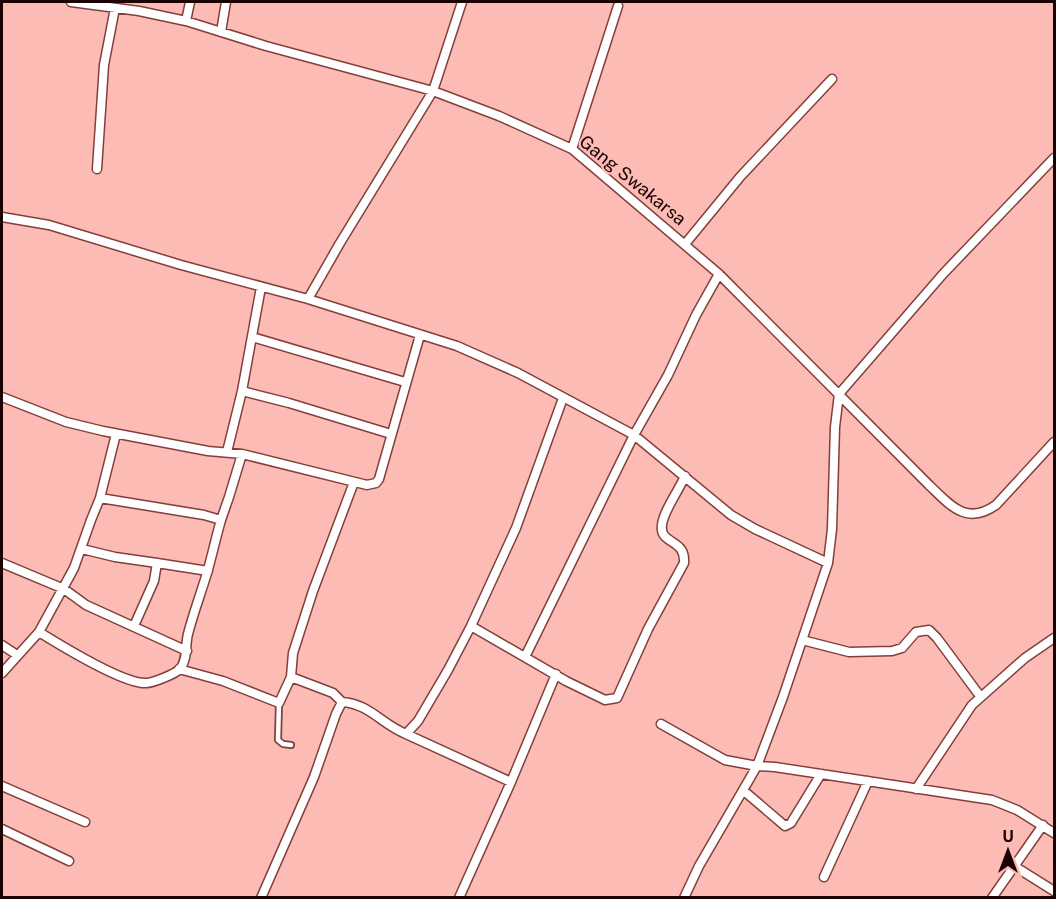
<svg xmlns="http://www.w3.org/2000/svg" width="1056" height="899" viewBox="0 0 1056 899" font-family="'Public Sans',sans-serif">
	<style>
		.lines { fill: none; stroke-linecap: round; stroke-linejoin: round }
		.service-casing { stroke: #833f3a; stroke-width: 8 }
		.minor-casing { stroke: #833f3a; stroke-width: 11 }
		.service { stroke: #fff; stroke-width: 4.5 }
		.minor { stroke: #fff; stroke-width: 8 }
		.labels { text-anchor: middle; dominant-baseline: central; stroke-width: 4.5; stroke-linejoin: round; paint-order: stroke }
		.street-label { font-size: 18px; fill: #1c0303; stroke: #fcbbb5 }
	</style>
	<rect width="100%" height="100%" fill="#fcbbb5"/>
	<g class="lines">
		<g class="service-casing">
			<path id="service" d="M279,703L278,740L283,744L291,745"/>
		</g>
		<g class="minor-casing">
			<path id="minor" d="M71,2L139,11L186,21L266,46L433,91L499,116L572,149L719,274L929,485C950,505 966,526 996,505L1054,442
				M186,21L190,2
				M221,32L226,2
				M572,149L618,6
				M1054,158L943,274L839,394L835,427L832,529L828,563L783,697L757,766L775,767L992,800L1017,810L1054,833
				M97,169L104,65L115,8
				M2,217L49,225L181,265L308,299L457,346L518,373L634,435L731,515L755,529L828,563
				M685,244L740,177L832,79
				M308,299L340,243L433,91L462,2
				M252,337L405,382
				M242,391L289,403L391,434
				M2,397L66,422L103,431L208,451L242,454L367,485L376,483L379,479L420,335
				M227,452L242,391L261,287
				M100,498L204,515L221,520L229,497L242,454
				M82,549L115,557L157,563L154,581L134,626
				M2,563L64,589L86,605L187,651
				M157,563L208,571
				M471,626L566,681L605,700L617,698L648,629L684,563C686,538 659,545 662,525C663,512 679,490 685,476
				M39,632C60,645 124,684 146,683C153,683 175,674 180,669C188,659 185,645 188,634C193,614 201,593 207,573C212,556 216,537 221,520
				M802,640L849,652L892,651L902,648L916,632L929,630L937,638L980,696
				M2,645L17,655
				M525,657L634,435L668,375L696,315L719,274
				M179,669L223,681L279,703L291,677
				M2,673L39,632L74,568L91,520L100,498L116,434
				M342,702C370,704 381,724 406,734L418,721L448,670L471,626L516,528L563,398
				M661,724L725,760L757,766L699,866L684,898
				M406,734L511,782
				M2,786L85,822
				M916,789L972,705L1025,658L1054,638
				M744,791L785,826L791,823L821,774
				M2,829L69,861
				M1014,866L1054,891
				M824,877L868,781
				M261,898L314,777L336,714L342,702L333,693L291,677L293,653L313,591L354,482
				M459,898L511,782L556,674
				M992,898L1043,825"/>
		</g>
		<use href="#service" class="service"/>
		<use href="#minor" class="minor"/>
	</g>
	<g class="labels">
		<g class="street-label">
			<text transform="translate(633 180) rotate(39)">Gang Swakarsa</text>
		</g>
	</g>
	<rect width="1056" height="899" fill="none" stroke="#1c0303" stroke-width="6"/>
	<g transform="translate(1008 851)" stroke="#fcbbb5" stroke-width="4.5" paint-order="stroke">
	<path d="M0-4.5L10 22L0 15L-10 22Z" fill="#1c0303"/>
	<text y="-9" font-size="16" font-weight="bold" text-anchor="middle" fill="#1c0303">U</text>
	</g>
</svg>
